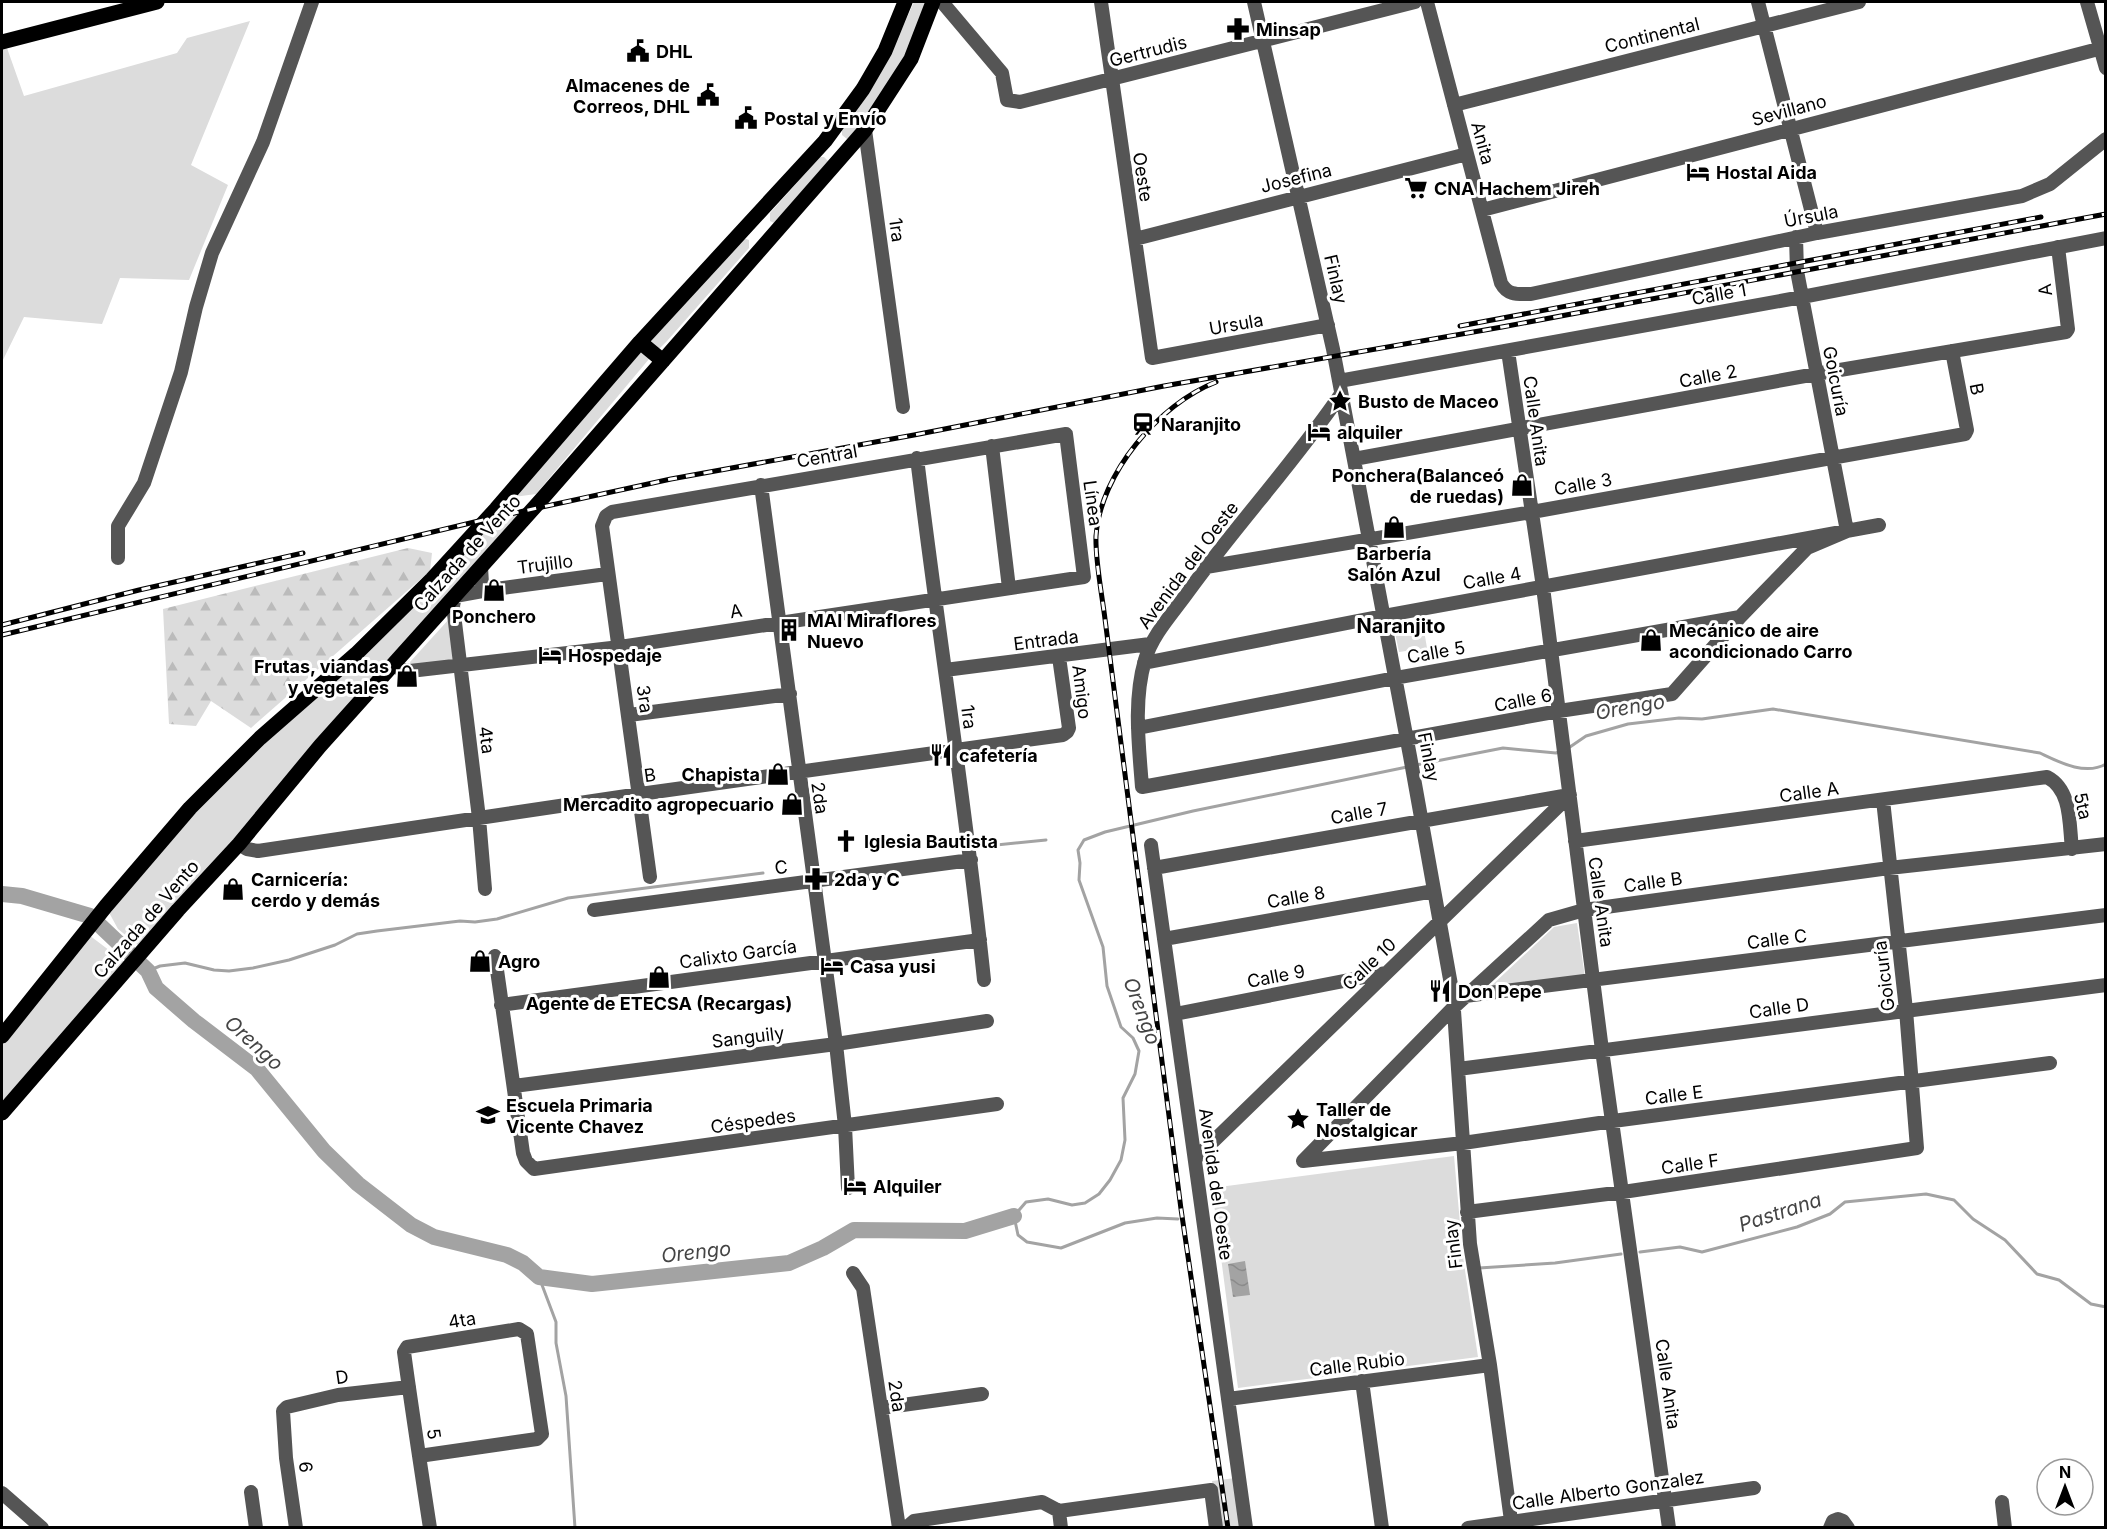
<svg xmlns="http://www.w3.org/2000/svg" width="2107" height="1529" viewBox="0 0 2107 1529" font-family="Inter,sans-serif">
	<style>
		.green { fill: #dcdcdc }
		.forest { fill: url(#forest-firs) }
		.water { fill: url(#water-waves) }
		.lines { fill: none; stroke-linecap: round; stroke-linejoin: round }
		.stream { stroke: #a3a3a3; stroke-width: 3 }
		.river { stroke: #a3a3a3; stroke-width: 16 }
		.minor { stroke: #555; stroke-width: 14 }
		.major { stroke: #000; stroke-width: 15 }
		.rail-casing { stroke: #000; stroke-width: 5 }
		.rail { stroke: #fff; stroke-width: 3; stroke-dasharray: 9; stroke-linecap: butt }
		.labels { text-anchor: middle; dominant-baseline: central; stroke-width: 6; stroke-linejoin: round; paint-order: stroke }
		.poi-label { font-size: 18px; font-weight: bold; fill: #000; stroke: #fff; text-anchor: start }
		.street-label { font-size: 18px; fill: #000; stroke: #fff }
		.neighbourhood-label { font-size: 20px; font-weight: bold; fill: #000; stroke: #fff }
		.water-label { font-size: 20px; font-style: italic; fill: #444; stroke: #fff }
	</style>
	<defs>
		<pattern id="forest-firs" width="22" height="20" patternUnits="userSpaceOnUse" patternTransform="scale(1.5)"><rect width="22" height="20" fill="#dcdcdc"/><path d="M5 1l3.5 6h-7zM16 11l3.5 6h-7z" fill="#bbb"/></pattern>
		<pattern id="water-waves" width="16" height="10" patternUnits="userSpaceOnUse" patternTransform="scale(1.5)"><rect width="16" height="10" fill="#a3a3a3"/><path d="M0 5q4-4 8 0t8 0" fill="none" stroke="#8b8b8b"/></pattern>
	</defs>
	<rect width="100%" height="100%" fill="#fff"/>
	<path class="green" d="M914,2H927L900,70L873,111L847,139L842,135V129L901,31Z
		M250,21L191,165L228,185L189,280L120,278L102,324L24,317L2,362V49L7,48L24,96L177,53L187,38Z
		M820,157H824L828,161L774,223L770,221V213Z
		M744,238L749,240V248L667,341L660,348L656,349L651,342L653,337Z
		M641,352L649,356V359L536,494L514,497Z
		M533,509L144,950L118,929L106,907L190,808L487,519Z
		M450,618L453,662L411,667L410,662Z
		M1422,619L1427,648L1399,652L1393,623Z
		M1577,923L1585,977L1490,987L1554,927Z
		M85,932L130,966L2,1113V1036Z
		M1454,1156L1463,1257L1478,1357L1238,1388L1212,1188Z
		M1235,1478L1241,1527H1218L1212,1481Z"/>
	<path class="forest" d="M408,548L432,553L430,571L251,728L211,701L196,726L169,724L163,609Z"/>
	<path class="water" d="M1245,1261L1250,1295L1233,1297L1228,1264Z"/>
	<g class="lines">
		<path class="stream" d="M1567,749L1586,736L1628,724L1679,718L1702,719L1773,709L2040,753C2059,762 2085,776 2106,764
			M1416,765L1503,748L1556,753L1561,751
			M977,847L1046,840
			M148,971L160,966L185,963L214,970L229,971L253,968L289,960L335,945L357,934L377,931L460,921L475,922L497,919L568,898L763,873
			M1178,1219L1157,1218L1125,1223L1061,1248L1027,1242L1018,1235L1014,1216L1026,1202L1048,1199L1072,1205L1085,1203L1099,1194L1110,1180L1121,1160L1125,1140L1123,1098L1135,1074L1139,1051L1133,1038L1121,1027L1107,986L1103,947L1079,880L1080,863L1078,850L1084,840L1105,832L1193,811L1407,767
			M1640,1252L1680,1247L1702,1252L1797,1227L1830,1214L1845,1202L1926,1194L1954,1200L1973,1219L2005,1240L2037,1274L2059,1280L2091,1304L2106,1307
			M1479,1268L1555,1263L1621,1254
			M539,1277L556,1322V1343L566,1396L575,1528"/>
		<path class="river" d="M2,894L22,896L90,916L148,971L156,988L194,1021L257,1069L324,1151L358,1184L411,1225L434,1237L507,1255L523,1263L539,1277L592,1284L789,1263L823,1248L854,1230L965,1231L1014,1216"/>
		<path class="minor" d="M942,2L1002,73L1007,100L1020,102L1415,2
			M1101,2L1152,358L1328,325
			M1254,2L1333,349L1410,756L1453,996L1470,1244L1490,1365L1512,1528
			M1427,2L1501,283C1508,296 1518,294 1531,294L1817,233L2022,196L2050,184L2106,139
			M1758,2L1817,233
			M2087,2L2106,68
			M1454,105L1859,2
			M865,130L903,407
			M1482,210L2106,47
			M1796,237L1797,271L1847,531
			M1135,239L1467,154
			M1508,351L1543,587L1602,1050L1669,1528
			M1339,381L1802,297L2106,238
			M1341,394C1294,463 1237,524 1188,592C1173,613 1152,635 1145,660C1133,701 1139,746 1142,787L1559,711L1672,694L1740,617L1807,548L1847,531
			M992,446L1009,588
			M917,458C938,632 966,806 984,980
			M1354,459L1816,374L2066,332L2068,329L2058,247
			M761,485L836,1044L845,1126L848,1188
			M118,558V526L144,483L181,372L196,307L212,253L263,142L312,2
			M481,567L482,584L488,590L607,574
			M1206,567L1532,512L1965,434L1967,430L1952,351
			M1144,663L1383,616L1879,525
			M394,664L400,669L410,671L620,647L1084,577L1066,434L612,512L606,516L602,526L650,877
			M945,670L1150,644
			M629,715L790,694
			M1138,728L1395,678L1740,617
			M1575,841L2047,777C2072,790 2069,824 2072,849
			M239,844L247,849L258,851L640,794L1063,735L1067,732L1069,728L1059,657
			M1151,845L1246,1528
			M1154,868L1569,795
			M485,889L479,818L453,606L455,596L488,590
			M594,910L971,860
			M1164,939L1434,891
			M495,956L523,1153L526,1161L534,1169L997,1104
			M1465,996L2106,915
			M501,1005L980,940
			M1175,1014L1385,973
			M1458,1069L2106,985
			M514,1086L836,1044L987,1021
			M1195,1159L1570,795
			M1303,1161L1454,1007L1549,920L1584,910L1889,868L2106,844
			M1303,1161L1463,1143L1613,1121L2050,1063
			M1467,1212L1623,1192L1917,1148L1906,1010L1883,800
			M853,1273L863,1288L899,1528
			M1362,1381L1382,1528
			M1228,1399L1490,1365
			M881,1408L982,1394
			M419,1456L537,1439L542,1434L527,1334L519,1329L407,1347L404,1352C412,1411 421,1469 430,1528
			M251,1492L256,1528
			M2,1493L42,1528
			M2002,1502L2005,1528
			M1059,1511L1061,1528
			M296,1528L286,1458L283,1411L287,1407L338,1395L409,1387
			M906,1528L914,1521L1042,1502L1059,1511L1211,1490L1216,1528
			M1468,1528L1754,1488
			M1830,1528L1833,1521L1838,1519L1843,1521L1848,1528"/>
		<path class="major" d="M2,42L157,2
			M640,342L663,361
			M2,1036L106,906L190,808L260,738L356,654L432,579L496,509L640,342L825,141L863,89L885,51L905,2
			M2,1113L178,910L239,844L320,746L541,500L865,130L911,59L933,2"/>
		<g class="rail-casing">
			<path id="rail" d="M1460,326L2041,217
				M1216,382C1159,404 1100,474 1096,536C1095,559 1102,595 1105,619L1181,1209L1228,1528
				M2,625L139,590L303,553
				M2,635L487,519L671,479L914,435L1164,386L1502,327L2106,214"/>
		</g>
		<use href="#rail" class="rail"/>
	</g>
	<defs>
		<g id="pharmacy-bare" transform="scale(1.8)"><path d="M-2-6h4v4h4v4h-4v4h-4v-4h-4v-4h4Z" fill="#000" stroke="#fff" stroke-width="2.5" paint-order="stroke"/></g>
		<g id="civic-bare" transform="scale(1.8)"><path d="M-.6-6.5H3V-4.5H.6V-3L4-1V1h2V6H-6V1h2V-1L-.6-3ZM-1.2 2.5V6h2.4V2.5Z" fill="#000" stroke="#fff" stroke-width="2.5" paint-order="stroke"/></g>
		<g id="hotel-bare" transform="scale(1.8)"><path d="M-6-4.5h1.5V1H6V5H4.5V3h-9V5H-6ZM-4 0a1.8 1.8 0 1 1 3.6 0ZM.5 0V-2.5h3Q6-2.5 6 0Z" fill="#000" stroke="#fff" stroke-width="2.5" paint-order="stroke"/></g>
		<g id="supermarket-bare" transform="scale(1.8)"><path d="M-6-5.5h2.5l.6 2H6L4.5 2H-2.5L-4.4-4H-6ZM-1.5 3.2a1.3 1.3 0 1 0 .1 0ZM3 3.2a1.3 1.3 0 1 0 .1 0Z" fill="#000" stroke="#fff" stroke-width="2.5" paint-order="stroke"/></g>
		<g id="sight-bare" transform="scale(1.8)"><path d="M0-6L1.8-2.2L6-1.7L2.9 1.2L3.7 5.4L0 3.3L-3.7 5.4L-2.9 1.2L-6-1.7L-1.8-2.2Z" fill="#000" stroke="#fff" stroke-width="2.5" paint-order="stroke"/></g>
		<g id="station-bare" transform="scale(1.8)"><path d="M-3-6H3Q5-6 5-4V2Q5 4 3 4L4.5 6H3L1.5 4h-3L-3 6H-4.5L-3 4Q-5 4-5 2V-4Q-5-6-3-6ZM-3.5-4v3h7v-3ZM-3.5 1v1.5H-2V1ZM2 1v1.5H3.5V1Z" fill="#000" stroke="#fff" stroke-width="2.5" paint-order="stroke"/></g>
		<g id="shop-bare" transform="scale(1.8)"><path d="M-5-2.5h2.3a2.7 3.5 0 0 1 5.4 0H5L5.5 6h-11ZM-1.5-2.5h3a1.5 2.3 0 0 0-3 0Z" fill="#000" stroke="#fff" stroke-width="2.5" paint-order="stroke"/></g>
		<g id="building-bare" transform="scale(1.8)"><path d="M-4-6H4V6H1V3H-1V6H-4ZM-2.5-4.3h1.7v1.8h-1.7ZM.8-4.3h1.7v1.8H.8ZM-2.5-1h1.7V.8h-1.7ZM.8-1h1.7V.8H.8Z" fill="#000" stroke="#fff" stroke-width="2.5" paint-order="stroke"/></g>
		<g id="restaurant-bare" transform="scale(1.8)"><path d="M-5-6h1v4h1v-4h1v4h1v-4h1v5L-1.5 .5V6h-2V.5L-5-1ZM5-6V6H3V1.5H1.5Q1.5-4 5-6Z" fill="#000" stroke="#fff" stroke-width="2.5" paint-order="stroke"/></g>
		<g id="church-bare" transform="scale(1.8)"><path d="M-1.2-6h2.4v3.5h3.3v2.4h-3.3V6h-2.4V-.1h-3.3v-2.4h3.3Z" fill="#000" stroke="#fff" stroke-width="2.5" paint-order="stroke"/></g>
		<g id="school-bare" transform="scale(1.8)"><path d="M0-5L7-2L0 1L-7-2ZM-4 1L0 2.5L4 1V4Q0 6-4 4Z" fill="#000" stroke="#fff" stroke-width="2.5" paint-order="stroke"/></g>
	</defs>
	<g fill-rule="evenodd">
		<use href="#pharmacy-bare" x="1238" y="29"/>
		<use href="#civic-bare" x="638" y="51"/>
		<use href="#civic-bare" x="708" y="95"/>
		<use href="#civic-bare" x="746" y="118"/>
		<use href="#hotel-bare" x="1698" y="172"/>
		<use href="#supermarket-bare" x="1416" y="188"/>
		<use href="#sight-bare" x="1340" y="401"/>
		<use href="#station-bare" x="1143" y="424"/>
		<use href="#hotel-bare" x="1319" y="432"/>
		<use href="#shop-bare" x="1522" y="485"/>
		<use href="#shop-bare" x="1394" y="527"/>
		<use href="#shop-bare" x="494" y="590"/>
		<use href="#building-bare" x="789" y="630"/>
		<use href="#shop-bare" x="1651" y="640"/>
		<use href="#hotel-bare" x="550" y="655"/>
		<use href="#shop-bare" x="407" y="676"/>
		<use href="#restaurant-bare" x="941" y="755"/>
		<use href="#shop-bare" x="778" y="774"/>
		<use href="#shop-bare" x="792" y="804"/>
		<use href="#church-bare" x="846" y="841"/>
		<use href="#pharmacy-bare" x="816" y="879"/>
		<use href="#shop-bare" x="233" y="889"/>
		<use href="#shop-bare" x="480" y="961"/>
		<use href="#hotel-bare" x="832" y="966"/>
		<use href="#shop-bare" x="659" y="977"/>
		<use href="#restaurant-bare" x="1440" y="991"/>
		<use href="#school-bare" x="488" y="1115"/>
		<use href="#sight-bare" x="1298" y="1119"/>
		<use href="#hotel-bare" x="855" y="1186"/>
	</g>
	<g class="labels">
		<g class="poi-label">
			<text x="1256" y="29">Minsap</text>
			<text x="656" y="51">DHL</text>
			<text x="690" y="85" text-anchor="end">Almacenes de<tspan x="690" dy="21">Correos, DHL</tspan></text>
			<text x="764" y="118">Postal y Envío</text>
			<text x="1716" y="172">Hostal Aida</text>
			<text x="1434" y="188">CNA Hachem Jireh</text>
			<text x="1358" y="401">Busto de Maceo</text>
			<text x="1161" y="424">Naranjito</text>
			<text x="1337" y="432">alquiler</text>
			<text x="1504" y="475" text-anchor="end">Ponchera(Balanceó<tspan x="1504" dy="21">de ruedas)</tspan></text>
			<text x="1394" y="553" text-anchor="middle">Barbería<tspan x="1394" dy="21">Salón Azul</tspan></text>
			<text x="494" y="616" text-anchor="middle">Ponchero</text>
			<text x="807" y="620">MAI Miraflores<tspan x="807" dy="21">Nuevo</tspan></text>
			<text x="1669" y="630">Mecánico de aire<tspan x="1669" dy="21">acondicionado Carro</tspan></text>
			<text x="568" y="655">Hospedaje</text>
			<text x="389" y="666" text-anchor="end">Frutas, viandas<tspan x="389" dy="21">y vegetales</tspan></text>
			<text x="959" y="755">cafetería</text>
			<text x="760" y="774" text-anchor="end">Chapista</text>
			<text x="774" y="804" text-anchor="end">Mercadito agropecuario</text>
			<text x="864" y="841">Iglesia Bautista</text>
			<text x="251" y="879">Carnicería:<tspan x="251" dy="21">cerdo y demás</tspan></text>
			<text x="834" y="879">2da y C</text>
			<text x="498" y="961">Agro</text>
			<text x="850" y="966">Casa yusi</text>
			<text x="1458" y="991">Don Pepe</text>
			<text x="659" y="1003" text-anchor="middle">Agente de ETECSA (Recargas)</text>
			<text x="506" y="1105">Escuela Primaria<tspan x="506" dy="21">Vicente Chavez</tspan></text>
			<text x="1316" y="1109">Taller de<tspan x="1316" dy="21">Nostalgicar</tspan></text>
			<text x="873" y="1186">Alquiler</text>
		</g>
		<g class="street-label">
			<text transform="translate(1652 35) rotate(-14)">Continental</text>
			<text transform="translate(1148 51) rotate(-14)">Gertrudis</text>
			<text transform="translate(1789 110) rotate(-15)">Sevillano</text>
			<text transform="translate(1483 143) rotate(75)">Anita</text>
			<text transform="translate(1143 177) rotate(81)">Oeste</text>
			<text transform="translate(1296 178) rotate(-14)">Josefina</text>
			<text transform="translate(1811 216) rotate(-11)">Úrsula</text>
			<text transform="translate(897 230) rotate(82)">1ra</text>
			<text transform="translate(1336 279) rotate(77)">Finlay</text>
			<text transform="translate(2045 290) rotate(-97)">A</text>
			<text transform="translate(1719 294) rotate(-10)">Calle 1</text>
			<text transform="translate(1236 324) rotate(-10)">Ursula</text>
			<text transform="translate(1708 376) rotate(-11)">Calle 2</text>
			<text transform="translate(1836 381) rotate(79)">Goicuría</text>
			<text transform="translate(1977 389) rotate(79)">B</text>
			<text transform="translate(1536 421) rotate(82)">Calle Anita</text>
			<text transform="translate(827 456) rotate(-10)">Central</text>
			<text transform="translate(1583 484) rotate(-10)">Calle 3</text>
			<text transform="translate(1093 503) rotate(82)">Línea</text>
			<text transform="translate(467 553) rotate(-48)">Calzada de Vento</text>
			<text transform="translate(545 564) rotate(-7)">Trujillo</text>
			<text transform="translate(1188 565) rotate(-53)">Avenida del Oeste</text>
			<text transform="translate(1492 578) rotate(-10)">Calle 4</text>
			<text transform="translate(736 611) rotate(-8)">A</text>
			<text transform="translate(1046 640) rotate(-7)">Entrada</text>
			<text transform="translate(1436 652) rotate(-10)">Calle 5</text>
			<text transform="translate(1082 692) rotate(83)">Amigo</text>
			<text transform="translate(645 699) rotate(82)">3ra</text>
			<text transform="translate(1523 700) rotate(-11)">Calle 6</text>
			<text transform="translate(969 717) rotate(83)">1ra</text>
			<text transform="translate(487 740) rotate(83)">4ta</text>
			<text transform="translate(1429 757) rotate(79)">Finlay</text>
			<text transform="translate(650 775) rotate(-8)">B</text>
			<text transform="translate(1809 792) rotate(-8)">Calle A</text>
			<text transform="translate(820 798) rotate(82)">2da</text>
			<text transform="translate(2083 806) rotate(77)">5ta</text>
			<text transform="translate(1359 813) rotate(-10)">Calle 7</text>
			<text transform="translate(781 867) rotate(-6)">C</text>
			<text transform="translate(1653 882) rotate(-8)">Calle B</text>
			<text transform="translate(1296 897) rotate(-10)">Calle 8</text>
			<text transform="translate(1601 902) rotate(82)">Calle Anita</text>
			<text transform="translate(146 919) rotate(-49)">Calzada de Vento</text>
			<text transform="translate(1777 939) rotate(-7)">Calle C</text>
			<text transform="translate(738 954) rotate(-8)">Calixto García</text>
			<text transform="translate(1369 964) rotate(-44)">Calle 10</text>
			<text transform="translate(1276 976) rotate(-11)">Calle 9</text>
			<text transform="translate(1884 976) rotate(-97)">Goicuría</text>
			<text transform="translate(1779 1008) rotate(-8)">Calle D</text>
			<text transform="translate(748 1037) rotate(-7)">Sanguily</text>
			<text transform="translate(1674 1095) rotate(-7)">Calle E</text>
			<text transform="translate(753 1121) rotate(-8)">Céspedes</text>
			<text transform="translate(1690 1164) rotate(-8)">Calle F</text>
			<text transform="translate(1216 1184) rotate(82)">Avenida del Oeste</text>
			<text transform="translate(1453 1244) rotate(-97)">Finlay</text>
			<text transform="translate(462 1320) rotate(-9)">4ta</text>
			<text transform="translate(1357 1364) rotate(-7)">Calle Rubio</text>
			<text transform="translate(342 1377) rotate(-8)">D</text>
			<text transform="translate(1668 1384) rotate(82)">Calle Anita</text>
			<text transform="translate(897 1396) rotate(82)">2da</text>
			<text transform="translate(434 1434) rotate(81)">5</text>
			<text transform="translate(306 1467) rotate(83)">6</text>
			<text transform="translate(1608 1490) rotate(-8)">Calle Alberto Gonzalez</text>
		</g>
		<g class="neighbourhood-label">
			<text x="1401" y="626">Naranjito</text>
		</g>
		<g class="water-label">
			<text transform="translate(1630 707) rotate(-10)">Orengo</text>
			<text transform="translate(1142 1011) rotate(69)">Orengo</text>
			<text transform="translate(254 1043) rotate(42)">Orengo</text>
			<text transform="translate(1780 1212) rotate(-18)">Pastrana</text>
			<text transform="translate(696 1252) rotate(-6)">Orengo</text>
		</g>
	</g>
	<rect width="2107" height="1529" fill="none" stroke="#000000" stroke-width="6"/>
	<g transform="translate(2065 1487)"><circle r="28" fill="#ffffff" stroke="#999999" stroke-width="1.5"/>
	<path d="M0-4.5L10 22L0 15L-10 22Z" fill="#000000"/>
	<text y="-9" font-size="16" font-weight="bold" text-anchor="middle" fill="#000000">N</text>
	</g>
</svg>
